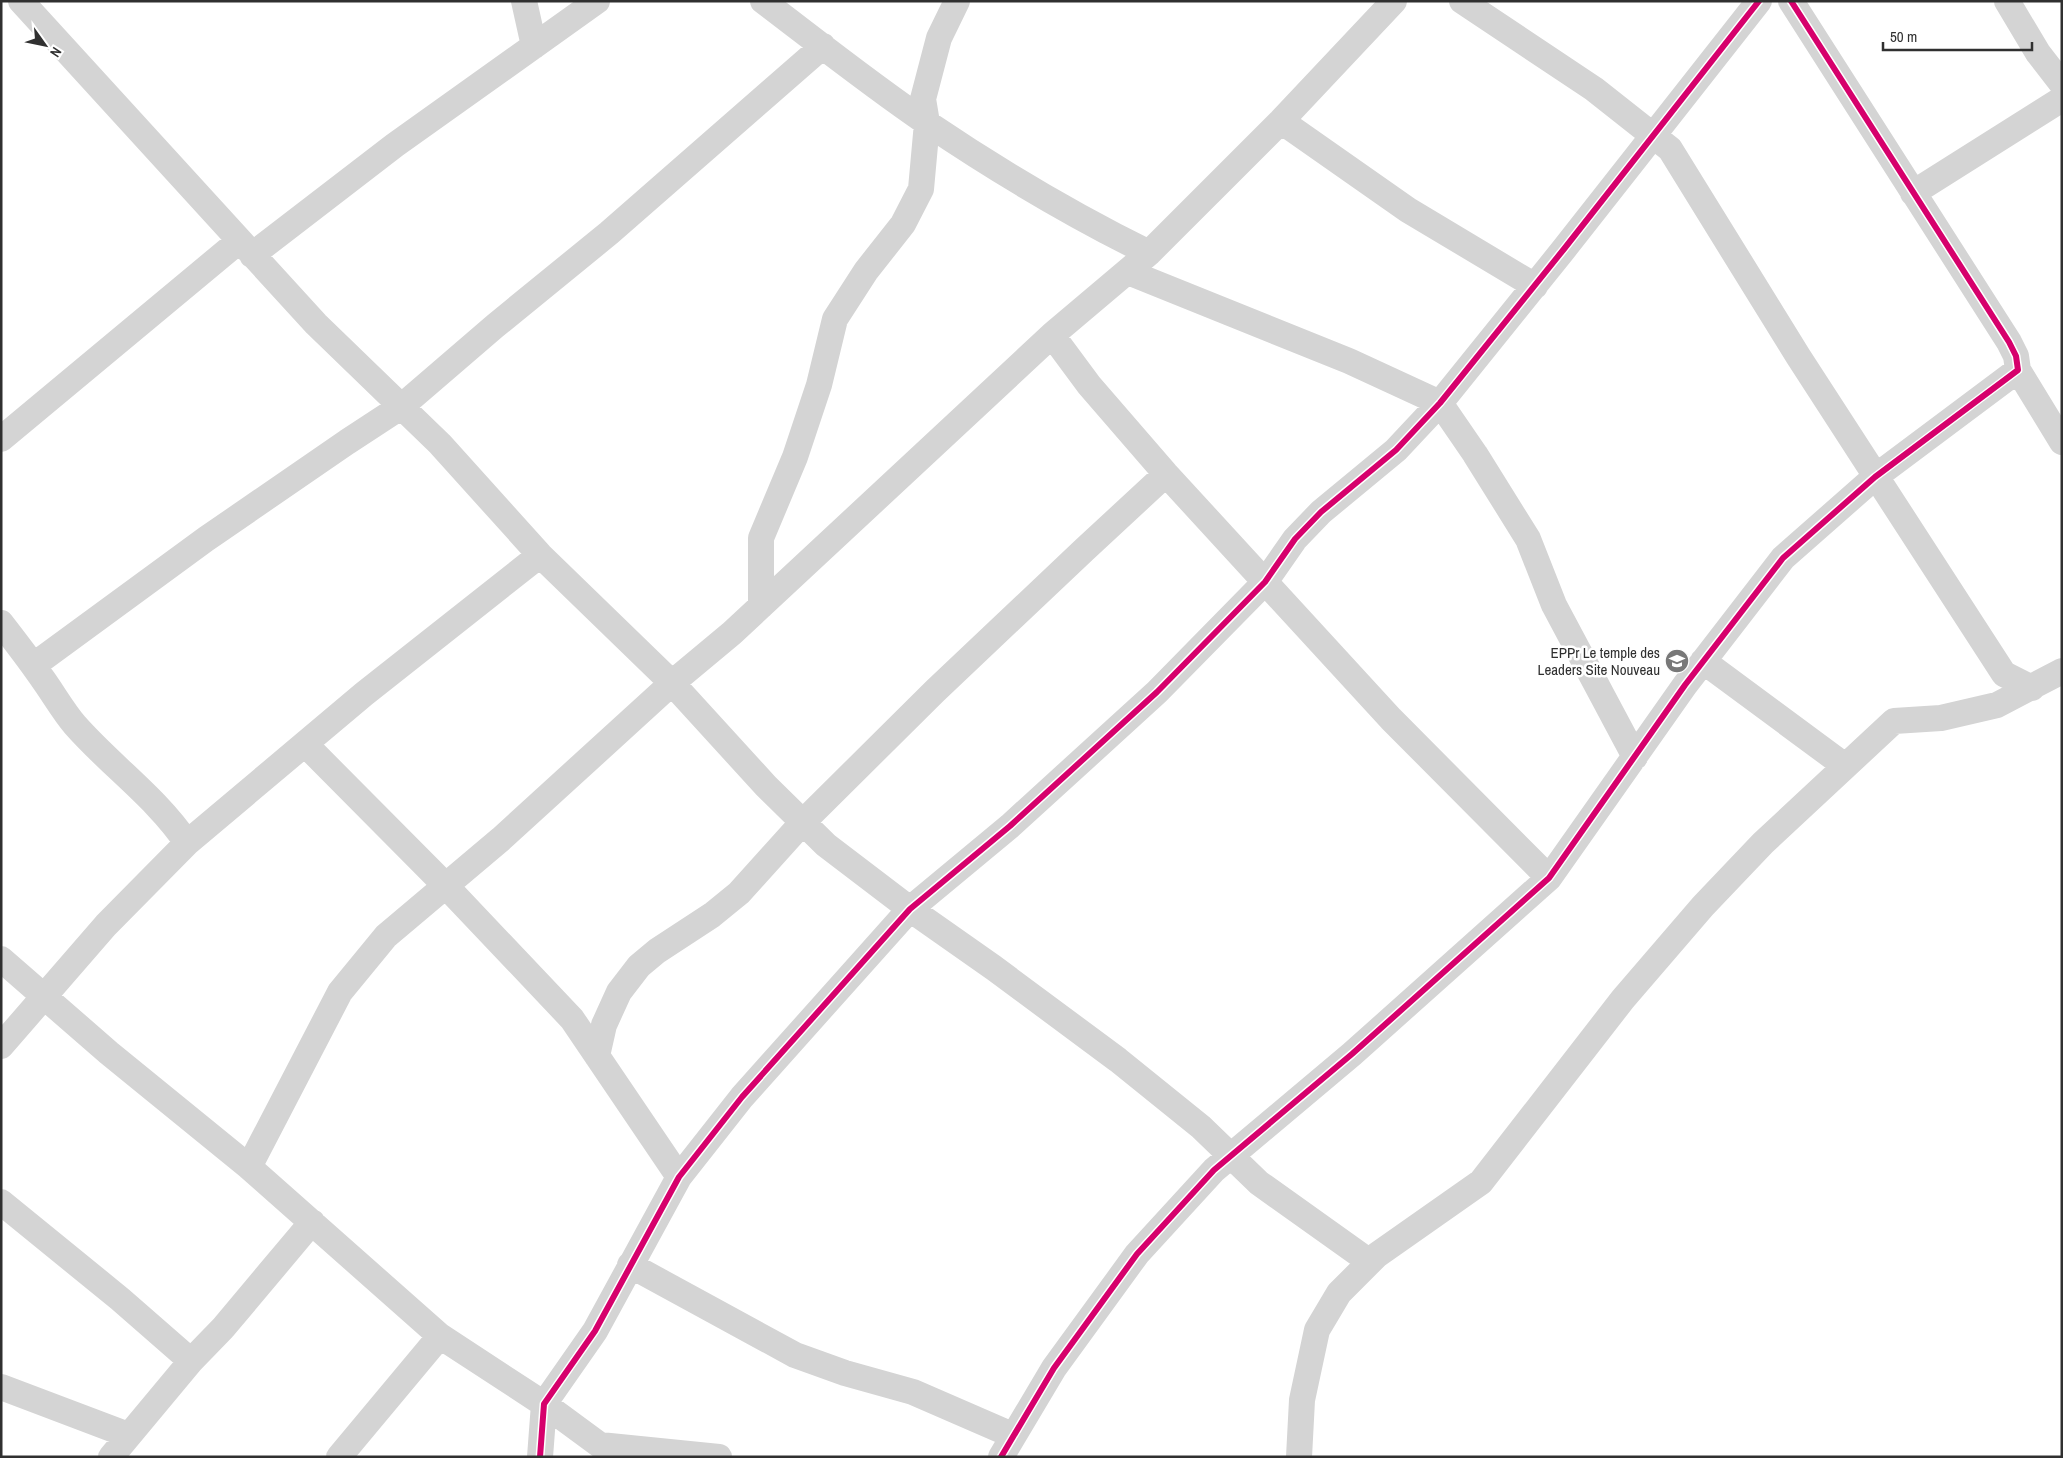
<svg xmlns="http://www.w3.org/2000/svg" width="2063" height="1458" viewBox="0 0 2063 1458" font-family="'Archivo Narrow',sans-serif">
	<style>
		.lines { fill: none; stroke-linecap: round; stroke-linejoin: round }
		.minor { stroke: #d4d4d4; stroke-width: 26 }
		.cycleway-casing { stroke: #fff; stroke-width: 9 }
		.cycleway { stroke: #d6006c; stroke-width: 6 }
		.labels { text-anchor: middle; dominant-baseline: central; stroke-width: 5; stroke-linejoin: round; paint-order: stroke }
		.poi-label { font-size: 15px; fill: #303030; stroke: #fff; text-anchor: end }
	</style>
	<rect width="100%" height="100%" fill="#fff"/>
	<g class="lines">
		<path class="minor" d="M21,1L316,324L440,444L540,555L672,683L766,786L826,845L910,909L994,968L1118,1060L1201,1127L1259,1183L1370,1262
			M524,1L534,46
			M763,1C817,42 871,85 927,123C998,171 1072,215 1149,253
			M1462,1L1594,89L1670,149L1798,356L2004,674L2032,688
			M2007,1L2038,53L2062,84
			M1281,121L1408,210L1535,286
			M1913,193L2062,99
			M252,255L395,145L597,1
			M1128,272L1349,361L1440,403L1475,454L1528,539L1554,605L1635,757
			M1052,335L1089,385L1166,474L1391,719L1549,878
			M2018,370L2062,442
			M1,439L239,241
			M761,606V538L795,457L819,385L835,319L866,271L903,224L921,189L927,123L923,99L939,38L957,1
			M1,623C15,641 29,659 42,678C53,693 63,711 75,725C111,766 157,798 187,843
			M1703,661L1845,766
			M34,665L206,539L347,442L402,406L495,326L609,233L823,46
			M305,744L445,885L572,1019L679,1177
			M1,959L109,1053L249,1167L440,1336L544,1404L616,1457
			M1,1046L106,925L187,843L364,694L540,555
			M597,1056L604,1025L619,992L639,966L657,951L712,915L739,893L803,822L935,691L1084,550L1166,474
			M249,1167L340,992L386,936L501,839L672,683L732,633L1052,335L1149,253L1281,121L1394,1
			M1,1202L120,1299L191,1361
			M630,1265L795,1355L845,1373L913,1392L1012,1435
			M1,1387L128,1435
			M600,1445L719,1457
			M111,1457L191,1361L223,1328L312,1222
			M339,1457L440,1336
			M540,1457L544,1404L595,1331L679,1177L742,1097L910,909L1010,826L1157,692L1265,582L1295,539L1321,512L1396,450L1440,403L1564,249L1759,1
			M1001,1457L1054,1368L1137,1254L1214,1170L1352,1054L1549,878L1685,685L1783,558L1875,477L2018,370L2016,356L2009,342L1791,1
			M1299,1457L1302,1400L1317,1330L1339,1293L1377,1255L1481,1182L1623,999L1703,906L1763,843L1894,721L1941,718L1997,705L2062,671"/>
		<g class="cycleway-casing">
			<path id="cycleway" d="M540,1457L544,1404L595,1331L679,1177L742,1097L910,909L1010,826L1157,692L1265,582L1295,539L1321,512L1396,450L1440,403L1564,249L1759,1
				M1001,1457L1054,1368L1137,1254L1214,1170L1352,1054L1549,878L1685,685L1783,558L1875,477L2018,370L2016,356L2009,342L1791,1"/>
		</g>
		<use href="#cycleway" class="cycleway"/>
	</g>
	<defs>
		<g id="school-disc" transform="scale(1.25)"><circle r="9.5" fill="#787878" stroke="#fff"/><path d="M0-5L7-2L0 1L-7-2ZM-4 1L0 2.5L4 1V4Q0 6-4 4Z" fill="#fff"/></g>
	</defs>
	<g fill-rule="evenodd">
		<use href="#school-disc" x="1677" y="661"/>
	</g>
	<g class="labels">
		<g class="poi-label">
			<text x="1660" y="652">EPPr Le temple des<tspan x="1660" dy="17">Leaders Site Nouveau</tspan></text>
		</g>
	</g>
	<rect width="2063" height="1458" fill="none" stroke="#303030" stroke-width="5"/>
	<g transform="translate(45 45) rotate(123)" stroke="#ffffff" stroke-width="4" paint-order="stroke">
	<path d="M0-4L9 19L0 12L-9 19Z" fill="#303030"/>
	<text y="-8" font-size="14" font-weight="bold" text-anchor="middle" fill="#303030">N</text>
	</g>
	<path d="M1883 42v8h149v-8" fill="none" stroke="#303030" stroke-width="2.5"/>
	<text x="1890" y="42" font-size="15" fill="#303030" stroke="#ffffff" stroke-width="4" paint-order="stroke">50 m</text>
</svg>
